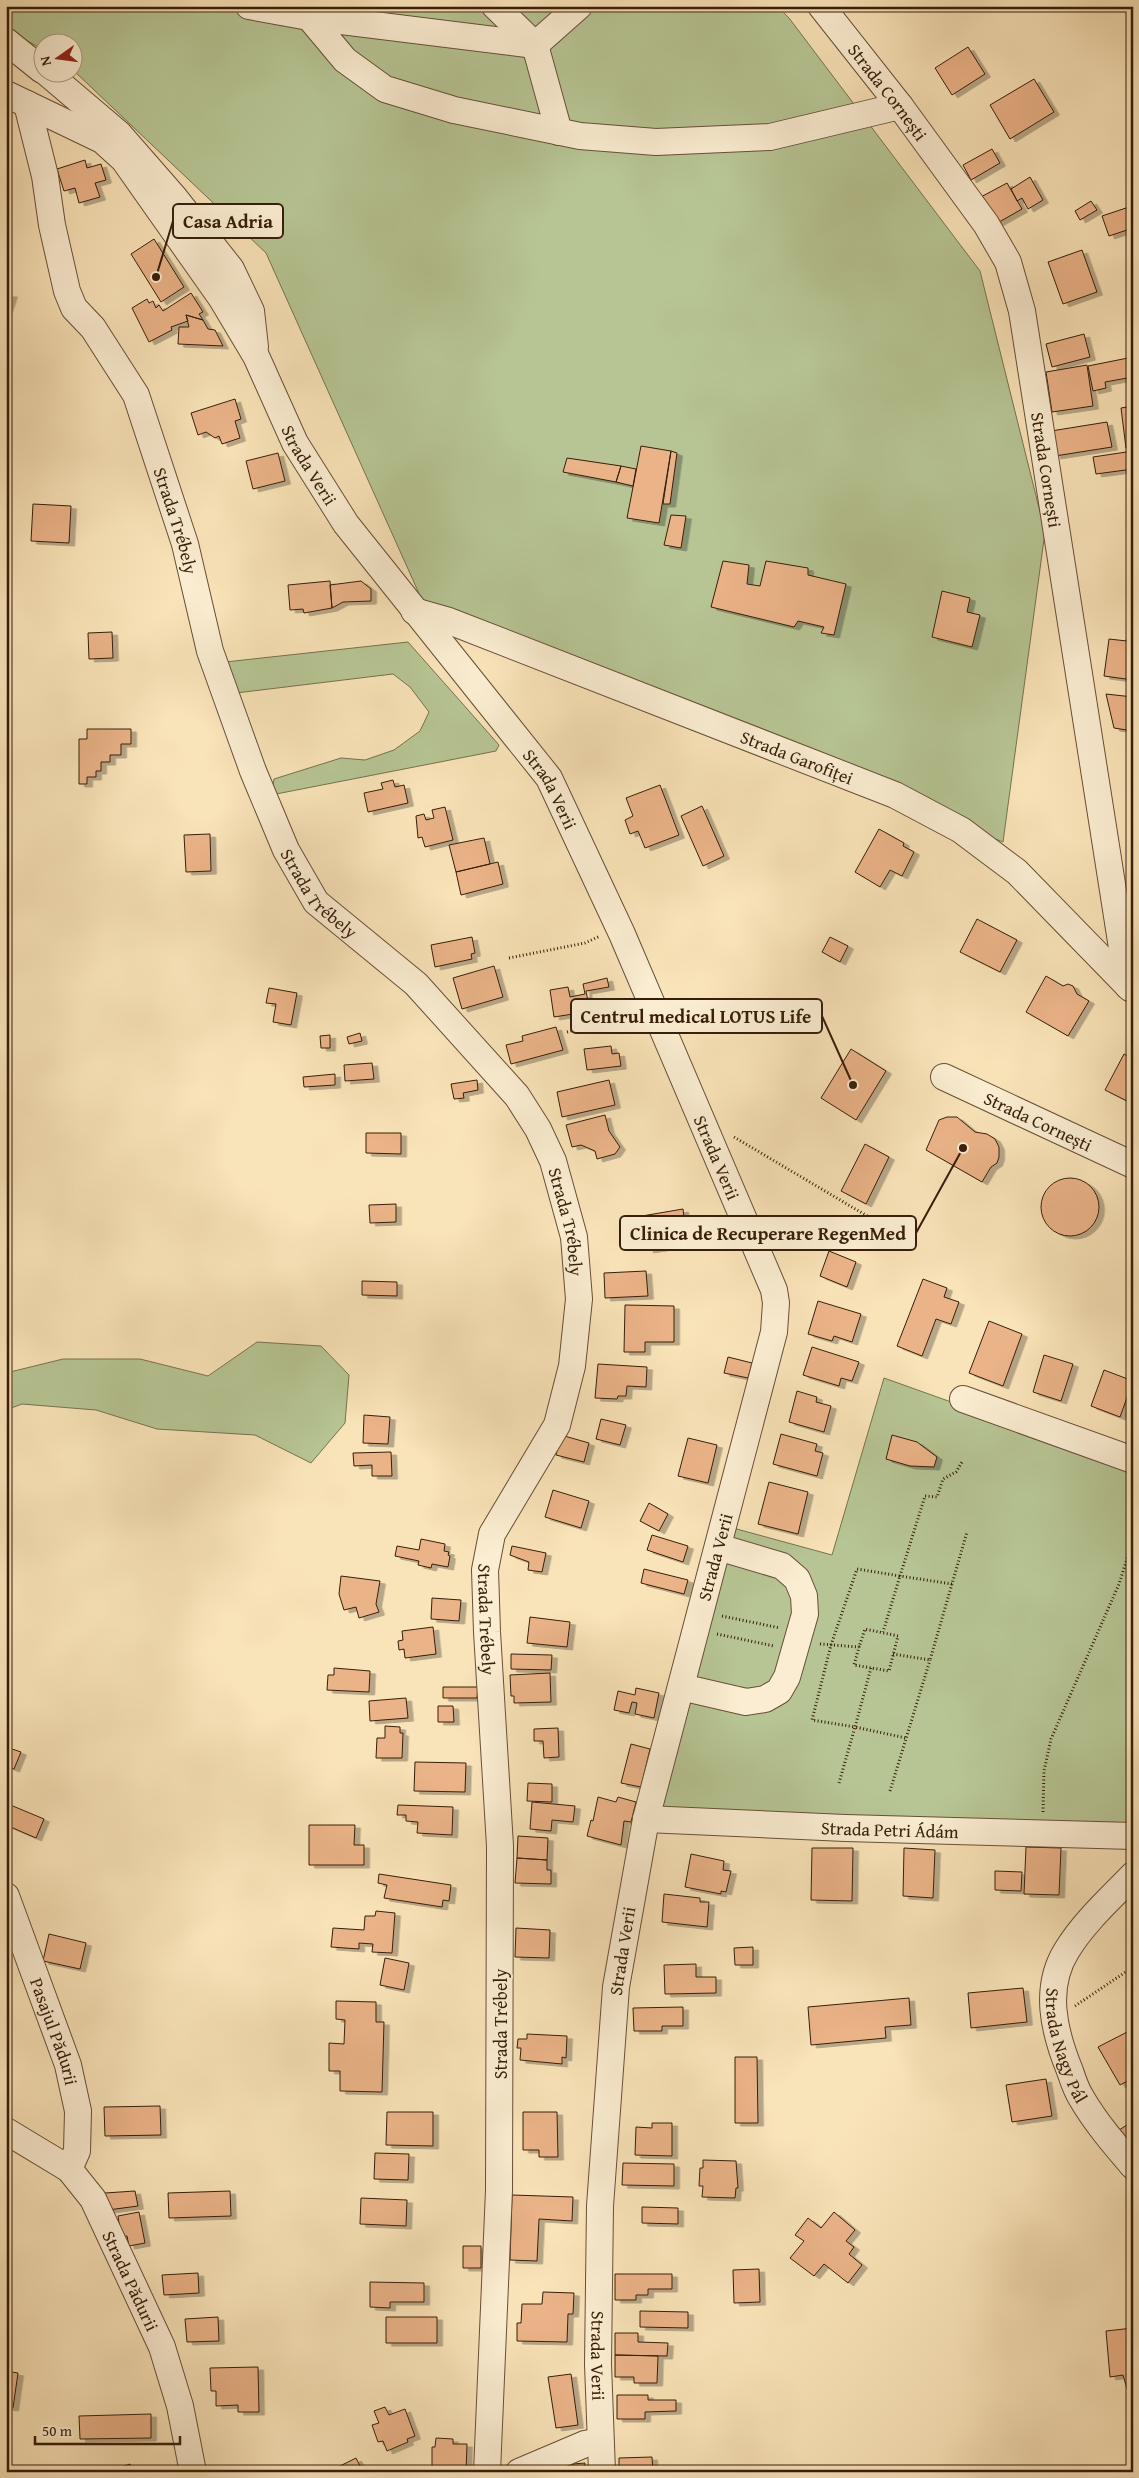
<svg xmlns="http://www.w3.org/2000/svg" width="1139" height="2478" viewBox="0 0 1139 2478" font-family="'Gentium Book Plus',serif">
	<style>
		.green { fill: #b7c594; stroke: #767250 }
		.building { fill: #ebb388; stroke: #361e0b; filter: url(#shadow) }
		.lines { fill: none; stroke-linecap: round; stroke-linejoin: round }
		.minor-casing { stroke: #674f36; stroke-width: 28 }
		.path { stroke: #361e0b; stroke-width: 3; stroke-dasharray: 1 2.5; stroke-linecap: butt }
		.minor { stroke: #fbedd1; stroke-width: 26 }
		.labels { text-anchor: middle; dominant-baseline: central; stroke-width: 4; stroke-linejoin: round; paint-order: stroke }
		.street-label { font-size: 18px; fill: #361e0b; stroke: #fbedd1 }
		.leader { fill: none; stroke: #361e0b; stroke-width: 2 }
		.callout-dot { fill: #361e0b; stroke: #fbedd1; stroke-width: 2 }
		.callout { fill: #fbedd1; stroke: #361e0b; stroke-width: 2 }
		.callout-label { font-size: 19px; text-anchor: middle; font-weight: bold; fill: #361e0b }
	</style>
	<defs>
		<filter id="shadow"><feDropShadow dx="5.5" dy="3" stdDeviation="0" flood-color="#0004"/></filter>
	</defs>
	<rect width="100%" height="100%" fill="#f9e3b8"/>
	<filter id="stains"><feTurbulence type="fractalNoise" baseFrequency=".004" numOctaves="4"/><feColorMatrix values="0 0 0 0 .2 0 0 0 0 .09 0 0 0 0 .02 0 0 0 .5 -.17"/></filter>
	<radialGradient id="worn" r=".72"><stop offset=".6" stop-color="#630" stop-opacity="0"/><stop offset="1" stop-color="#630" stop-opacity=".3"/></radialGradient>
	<path class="green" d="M6,6H777L789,18L980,271L1045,532L1003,842L426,609L266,253L73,70L72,42H42V49L6,29Z
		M408,642L499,745L496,751L271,795L274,779L341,758L365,760L394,750L420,731L429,712L410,687L393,674L236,693L216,663Z
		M257,1342L321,1346L349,1375L345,1423L311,1463L255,1435L157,1429L96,1410L22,1404L6,1410V1373L63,1359H140L208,1376Z
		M884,1378L1133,1467V1832L667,1812L659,1800L733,1528L832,1555Z"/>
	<path class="building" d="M968,47L985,74L952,95L935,68Z
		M1034,79L1054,112L1010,139L990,105Z
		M992,149L1000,163L971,180L963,165Z
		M85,160L87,168L101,164L106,180L95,183L100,197L79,203L75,188L64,191L57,169Z
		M1030,177L1043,200L1028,209L1022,198L1017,201L1011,189Z
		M1007,183L1022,209L994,225L979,198Z
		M1091,201L1097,210L1080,220L1075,211Z
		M1129,207L1133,228L1109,236L1102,216Z
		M154,239L184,287L161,302L131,254Z
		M1082,250L1097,292L1063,304L1048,262Z
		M191,293L203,312L199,314L203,320L186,315L188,321L171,327L172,330L149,342L132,308L147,299L149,303L153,301L156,308L159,305L163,311Z
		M6,294H12L6,312Z
		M186,315L203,320L208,329L215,330L223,346L178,344L179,327H189Z
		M1084,334L1090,357L1052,367L1046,344Z
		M1133,357V377L1105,382L1106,388L1093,391L1088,366Z
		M1087,365L1093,406L1052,412L1046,372Z
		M235,399L241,419L235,421L240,438L222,444L219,436L215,438L206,432L198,435L191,413Z
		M1133,406V448H1126L1121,408Z
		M1107,422L1112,447L1055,456L1051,431Z
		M641,446L671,451L659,523L627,518Z
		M671,451L677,453L670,504H663Z
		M1133,451V469L1096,474L1093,457Z
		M278,453L285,481L253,489L246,461Z
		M567,458L621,466L616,482L563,472Z
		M621,466L636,469L633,486L616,482Z
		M33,504L71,506L69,543L31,541Z
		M671,515L686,516L681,548L664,545Z
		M723,561L749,565L747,584L760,586L766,561L808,568V575L846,584L834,635L821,633L824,627L798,621L794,627L711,607Z
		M330,581L332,608L304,613L303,609L290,610L288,585Z
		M361,581L371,589V601L343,602L332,608L330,585Z
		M942,591L970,598L967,612L980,615L972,647L932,637Z
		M1130,619H1133V680L1104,676L1109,639L1127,641Z
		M112,632L113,658L89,659L88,633Z
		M1106,694L1133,697V731L1114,728Z
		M87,729H131V744H121V755H110V762H101V771H96V777H87V784H79V739H87Z
		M393,780L395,787L404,785L408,803L368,812L364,793L383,789L381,783Z
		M660,785L679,835L645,848L638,831L630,834L625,820L633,816L626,798Z
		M702,806L724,856L703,866L681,816Z
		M445,807L453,840L425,847L422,837L418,838L416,816L424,814L426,820L434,818L432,810Z
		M879,829L904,843L903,846L914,852L902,876L890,870L880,887L855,872Z
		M210,834L211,871L186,872L184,835Z
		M484,838L490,864L456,872L449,845Z
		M498,862L503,884L461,895L456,872Z
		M977,919L1017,940L1000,972L960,952Z
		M472,937L475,953L471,954L472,959L435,967L431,945Z
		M830,937L848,946L840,962L822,952Z
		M494,966L503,997L462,1009L453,978Z
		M1046,976L1063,986L1068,984L1073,986L1077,994L1089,1001L1068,1036L1026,1012Z
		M607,978L609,987L586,991L589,1007L572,1010L573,1014L554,1017L550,990L568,987L570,997L585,994L583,984Z
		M269,988L297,993L291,1025L273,1022L276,1004L266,1003Z
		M556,1027L563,1050L511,1064L506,1045L523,1041L522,1036Z
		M360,1033L362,1041L349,1044L347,1037Z
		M330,1035V1048H321L320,1036Z
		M611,1046L612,1054L619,1053L621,1066L587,1070L584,1049Z
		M851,1049L886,1071L856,1120L821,1098Z
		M1124,1054L1133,1059V1104L1105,1090Z
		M372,1063L374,1079L345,1081L344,1065Z
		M335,1074V1085L304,1087L303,1077Z
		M477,1080L478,1090L463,1093L464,1098L454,1099L451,1084Z
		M609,1080L615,1105L562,1117L557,1092Z
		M605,1115L609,1131L620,1147L615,1154L597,1159L595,1151L581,1145L572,1147L566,1125Z
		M947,1117H957L975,1132L987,1134L995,1139L999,1147V1157L997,1163L991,1167L982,1182L926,1150L939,1120Z
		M366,1133H401V1154L366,1153Z
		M865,1144L889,1157L866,1204L841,1191Z
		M1041 1207a29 29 0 1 1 58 0a29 29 0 1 1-58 0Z
		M396,1204V1222L370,1223L369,1205Z
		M683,1209L686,1234L673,1246L648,1250L642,1216Z
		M829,1251L856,1262L847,1287L820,1276Z
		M646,1271L648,1296L605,1298L604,1273Z
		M923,1279L947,1288L944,1297L959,1302L951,1324L936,1319L922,1356L897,1346Z
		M362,1281L397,1282V1296L362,1295Z
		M818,1301L861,1314L852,1342L834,1336L832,1341L808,1334Z
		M625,1305L674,1306V1342H645V1352H624Z
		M989,1321L1022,1334L1003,1386L969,1373Z
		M812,1347L859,1362L852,1381L841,1378L839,1386L803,1375Z
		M1044,1355L1073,1364L1061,1401L1033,1392Z
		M728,1357L752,1363L748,1378L724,1373Z
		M598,1364L647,1367L646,1387L627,1386L626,1396H618L617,1399L595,1398Z
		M1104,1370L1133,1381L1120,1417L1091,1406Z
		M797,1391L817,1397L816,1402L831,1406L824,1432L789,1422Z
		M364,1415L390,1417L388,1444L363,1443Z
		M601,1419L626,1425L620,1445L596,1439Z
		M781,1434L817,1444L815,1451L823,1453L817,1476L773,1464Z
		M561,1435L589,1443L584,1462L556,1455Z
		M892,1435L917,1442L937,1457L934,1467L910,1466L886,1459Z
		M688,1438L717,1445L708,1483L678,1476Z
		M391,1452L392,1476H372V1465L354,1466L353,1453Z
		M769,1482L808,1492L798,1534L758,1524Z
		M553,1490L589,1501L581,1528L545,1517Z
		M649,1503L668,1514L659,1531L640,1521Z
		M652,1535L688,1546L683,1562L647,1550Z
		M421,1539L445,1544L444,1551L449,1552L448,1555L450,1556L448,1567L432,1564L431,1568L418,1565L419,1561L395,1556L397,1546L419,1550Z
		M512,1546L546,1553L542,1572L528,1570L529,1562L510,1555Z
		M644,1569L688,1580L684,1594L641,1583Z
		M341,1576L380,1581L376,1604L379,1612L359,1618L356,1607L344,1610L339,1594Z
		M432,1598L461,1600L459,1621L431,1619Z
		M530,1617L570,1622L567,1647L527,1643Z
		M433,1627L436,1654L405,1658L404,1649L399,1650L398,1641L403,1640L402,1631Z
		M511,1654L552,1655L551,1670L511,1669Z
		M334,1668L370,1671L369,1692L327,1690L328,1675H334Z
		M550,1673L551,1702L514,1703V1696H511L510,1675Z
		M443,1687H478L477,1698H443Z
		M636,1688L659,1693L654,1718L635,1714L637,1703L632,1702L629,1713L614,1710L618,1691L635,1695Z
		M406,1698L408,1718L370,1721L369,1701Z
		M438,1706H453L454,1722H438Z
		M385,1726L400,1727V1733H403L402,1758H376L377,1738H385Z
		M558,1728L559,1757L544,1758L543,1741H534V1729Z
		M631,1744L650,1749L641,1787L621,1783Z
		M6,1747L21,1752L14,1769L6,1766Z
		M415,1762L466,1763L465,1792L414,1791Z
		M528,1783L552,1784V1802L527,1801Z
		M598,1797L616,1802L618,1797L636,1802L631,1822L624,1821L621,1845L587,1836L591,1820L593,1821Z
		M532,1802L575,1806L573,1822L552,1820L551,1831L530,1829Z
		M8,1804L44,1819L36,1838L6,1825Z
		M398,1805L453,1807L452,1835L417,1833L418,1822L406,1821V1815H397Z
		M309,1825H355L354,1845H364V1865H309Z
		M518,1836L548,1838L547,1860L517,1858Z
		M1026,1847L1061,1848L1059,1895L1024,1894Z
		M812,1848H853L852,1901L811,1900Z
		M904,1848L935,1850L933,1898L903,1896Z
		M691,1854L724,1861L723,1870L731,1871L726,1892L721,1891V1894L685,1887Z
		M517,1858L547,1860V1870H551V1884L515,1883Z
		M995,1871L1022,1872L1021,1891L995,1890Z
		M379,1874L451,1885L449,1901L443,1900L442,1907L384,1898L387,1885L378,1883Z
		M664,1894L700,1898V1902H709L707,1927L662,1922Z
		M376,1911L395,1913L392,1953L372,1952L373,1944L359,1943V1949L331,1947L333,1928L364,1930L365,1916H375Z
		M516,1928L550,1930L549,1958L515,1957Z
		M49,1934L86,1943L80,1969L43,1961Z
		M753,1947V1965H735L734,1948Z
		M385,1958L409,1963L404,1990L380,1985Z
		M696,1964V1977H716V1993L665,1994L664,1965Z
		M1023,1988L1027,2022L971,2028L968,1993Z
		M909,1998L911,2025L885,2027L886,2038L811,2045L808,2007Z
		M336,2001L376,2002V2022H384L382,2092L340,2091V2071H329V2043L344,2044L345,2020L336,2019Z
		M683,2007V2026H662V2031H634L633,2008Z
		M1133,2029V2078L1120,2085L1098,2047Z
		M527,2034L567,2036L566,2058L562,2057V2064L520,2060L521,2048H517L518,2039H527Z
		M735,2057H757L758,2123H735Z
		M1046,2079L1052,2116L1012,2122L1006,2085Z
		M160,2106L161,2135L105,2136L104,2107Z
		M387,2112H433V2146L386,2145Z
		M523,2112H557L558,2157H539V2150H523Z
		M1133,2121V2145L1127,2149L1116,2132Z
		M652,2123H672V2156L635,2155L636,2127L652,2128Z
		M375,2153L409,2154L408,2180L374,2179Z
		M703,2160L736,2161L738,2188H736L735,2198L702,2197L703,2186H699L700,2168H703Z
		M623,2163L674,2164V2186L622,2185Z
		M135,2191L138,2206L108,2210L105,2193Z
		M230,2191L231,2216L169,2218L168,2193Z
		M512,2195L573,2197L572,2221L539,2219L537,2261L510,2260Z
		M361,2198L407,2200L406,2226L360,2224Z
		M642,2207L678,2208V2224L642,2223Z
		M139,2212L145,2243L129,2246L127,2236L121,2237L118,2216Z
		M834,2212L855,2230L846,2241L854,2247L849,2254L862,2265L848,2283L824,2264L814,2276L790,2258L804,2241L795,2235L808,2218L821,2228Z
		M463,2246H481V2268H463Z
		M759,2269L760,2302L734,2303L733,2270Z
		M198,2273L199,2293L164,2295L162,2275Z
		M615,2274H672V2289H648V2295H636V2300H615Z
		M370,2282L424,2283V2302H390V2308L370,2307Z
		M543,2292L574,2293L573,2314H568L567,2342L517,2341V2323H521L522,2304H542Z
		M640,2311L688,2312V2328L640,2327Z
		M218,2317L219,2341L187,2342L185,2319Z
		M386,2317H437V2343H386Z
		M1133,2328V2393L1127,2389L1123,2375L1110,2377L1106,2331Z
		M615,2333H638V2342L668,2343L667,2356L615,2355Z
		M615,2355L658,2356L657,2383H634V2377H615Z
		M258,2367L259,2412H238V2405L216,2406V2391H211L210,2368Z
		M6,2371L18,2373L13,2408L6,2407Z
		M571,2374L578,2425L556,2428L548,2377Z
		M617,2395H648V2400H676V2411L645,2412V2419H617Z
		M385,2407L389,2415L405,2409L415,2436L407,2439L408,2442L387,2451L383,2441L378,2442L372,2425L379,2423L374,2411Z
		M151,2414V2438L80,2439L79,2416Z
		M436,2438L453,2439V2444H467L466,2472H432V2447H435Z
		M652,2457L653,2472H619V2458Z
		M356,2458L363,2472H343L340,2466Z
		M585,2463V2472H573V2464Z
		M130,2464L132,2472H111L110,2471Z"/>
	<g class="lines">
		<g class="minor-casing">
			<g id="minor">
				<path d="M249,6L309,17L307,6"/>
				<path d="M495,6L535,45L559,132"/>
				<path d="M579,6L535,45L309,17L345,60L385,89L454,110L580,136L656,142L770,137L900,106"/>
				<path id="s1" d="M821,6L900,106L986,224L1008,262L1022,311L1128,986"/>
				<path d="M6,41L42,70"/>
				<path d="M46,72L119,134L174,197L231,269L251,311L255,347"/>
				<path id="s2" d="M6,94L102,140L124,160L222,299L256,356L295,443L346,524L549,778L622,934L774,1290L776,1303L774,1332L646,1819L616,1987L600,2206L598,2364L602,2472"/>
				<path id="s3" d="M27,104L45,176L52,225L67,291L74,308L93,328L136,395L185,544L210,651L253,771L286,850L316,902L416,984L517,1096L538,1129L553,1161L574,1237L579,1299L572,1366L557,1425L492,1534L485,1570L487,1632L500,1846L499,2190L487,2472"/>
				<path id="s4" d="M414,611L449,621L895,795L961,830L1017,872L1130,988"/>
				<path id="s5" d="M944,1077L1133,1165"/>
				<path d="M963,1399L1133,1460"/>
				<path d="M681,1687L746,1702L765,1699L779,1691L787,1677L805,1614L804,1596L797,1579L782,1566L718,1547"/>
				<path id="s6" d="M646,1819L845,1828L1133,1836"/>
				<path id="s7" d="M1133,1875C1110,1899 1084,1922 1067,1950C1043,1988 1054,2032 1070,2071C1073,2080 1076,2090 1082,2099C1096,2123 1115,2145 1133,2166"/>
				<path id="s8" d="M6,1896L68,2065L78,2111L77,2151L69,2169"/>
				<path id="s9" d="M6,2131L69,2169L93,2199L162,2347L180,2406L193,2472"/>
				<path d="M519,2472L585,2444L600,2441"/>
			</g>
		</g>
		<path class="path" d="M509,958L585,943L600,936
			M567,1032L634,1014
			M734,1137L899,1235
			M952,1584L900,1576L925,1496L937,1497L943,1479L956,1472L962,1462
			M722,1616L780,1628
			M717,1634L774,1646
			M820,1644L859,1647L854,1665L889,1671L898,1636L865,1629L859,1647
			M893,1654L930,1660L967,1532
			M871,1668L855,1727L812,1720L831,1645L857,1569L900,1576L883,1632
			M839,1783L855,1727L906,1738
			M890,1791L930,1660
			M1043,1812L1044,1771L1051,1739L1119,1584L1133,1540
			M1075,2006L1133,1967"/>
		<use href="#minor" class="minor"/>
	</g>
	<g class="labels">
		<g class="street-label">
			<text stroke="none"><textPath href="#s1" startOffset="109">Strada Cornești</textPath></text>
			<text stroke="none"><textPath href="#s2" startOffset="494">Strada Verii</textPath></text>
			<text stroke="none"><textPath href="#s1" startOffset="529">Strada Cornești</textPath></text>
			<text stroke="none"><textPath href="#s3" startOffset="449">Strada Trébely</textPath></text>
			<text stroke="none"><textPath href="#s4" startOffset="410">Strada Garofiței</textPath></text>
			<text stroke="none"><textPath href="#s2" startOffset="899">Strada Verii</textPath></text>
			<text stroke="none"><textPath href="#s3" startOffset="852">Strada Trébely</textPath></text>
			<text stroke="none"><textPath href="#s5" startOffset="104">Strada Cornești</textPath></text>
			<text stroke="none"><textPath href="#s2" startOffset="1304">Strada Verii</textPath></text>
			<text stroke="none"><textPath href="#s3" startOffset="1274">Strada Trébely</textPath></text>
			<text transform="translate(715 1557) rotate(-75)">Strada Verii</text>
			<text stroke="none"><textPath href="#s3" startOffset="1694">Strada Trébely</textPath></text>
			<text stroke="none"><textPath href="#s6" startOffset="244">Strada Petri Ádám</textPath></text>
			<text transform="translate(622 1951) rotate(-81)">Strada Verii</text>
			<text transform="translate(500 2024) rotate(-90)">Strada Trébely</text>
			<text stroke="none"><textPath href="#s8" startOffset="144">Pasajul Pădurii</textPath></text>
			<text stroke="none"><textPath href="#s7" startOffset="200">Strada Nagy Pál</textPath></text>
			<text stroke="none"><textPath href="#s9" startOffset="202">Strada Pădurii</textPath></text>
			<text stroke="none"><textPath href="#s2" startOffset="2534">Strada Verii</textPath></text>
		</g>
	</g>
	<path class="leader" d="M156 277L173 221M853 1085L822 1016M963 1148L916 1233"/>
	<g class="callout-dot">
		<circle cx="156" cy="277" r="5"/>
		<circle cx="853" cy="1085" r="5"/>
		<circle cx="963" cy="1148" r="5"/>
	</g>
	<g class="callout">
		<rect x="173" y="204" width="110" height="34" rx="5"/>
		<rect x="571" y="999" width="251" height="34" rx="5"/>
		<rect x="620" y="1216" width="296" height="34" rx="5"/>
	</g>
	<g class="callout-label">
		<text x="228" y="228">Casa Adria</text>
		<text x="696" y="1023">Centrul medical LOTUS Life</text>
		<text x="768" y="1240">Clinica de Recuperare RegenMed</text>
	</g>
	<rect width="1139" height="2478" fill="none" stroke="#f9e3b8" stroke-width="25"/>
	<rect x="8" y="8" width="1124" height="2463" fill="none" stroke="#361e0b" stroke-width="2.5"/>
	<rect x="12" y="12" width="1114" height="2453" fill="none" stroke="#361e0b"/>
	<g transform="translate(58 58) rotate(256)"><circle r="24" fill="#fbedd1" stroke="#ac9a82"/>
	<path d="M0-4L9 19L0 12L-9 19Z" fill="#8f2418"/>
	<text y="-8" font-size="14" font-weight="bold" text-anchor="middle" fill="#361e0b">N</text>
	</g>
	<path d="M35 2436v8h145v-8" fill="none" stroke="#361e0b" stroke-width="2.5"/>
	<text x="42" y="2436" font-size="15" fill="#361e0b" stroke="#fbedd1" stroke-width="4" paint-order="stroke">50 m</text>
	<rect width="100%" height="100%" filter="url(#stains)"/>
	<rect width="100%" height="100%" fill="url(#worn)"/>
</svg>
